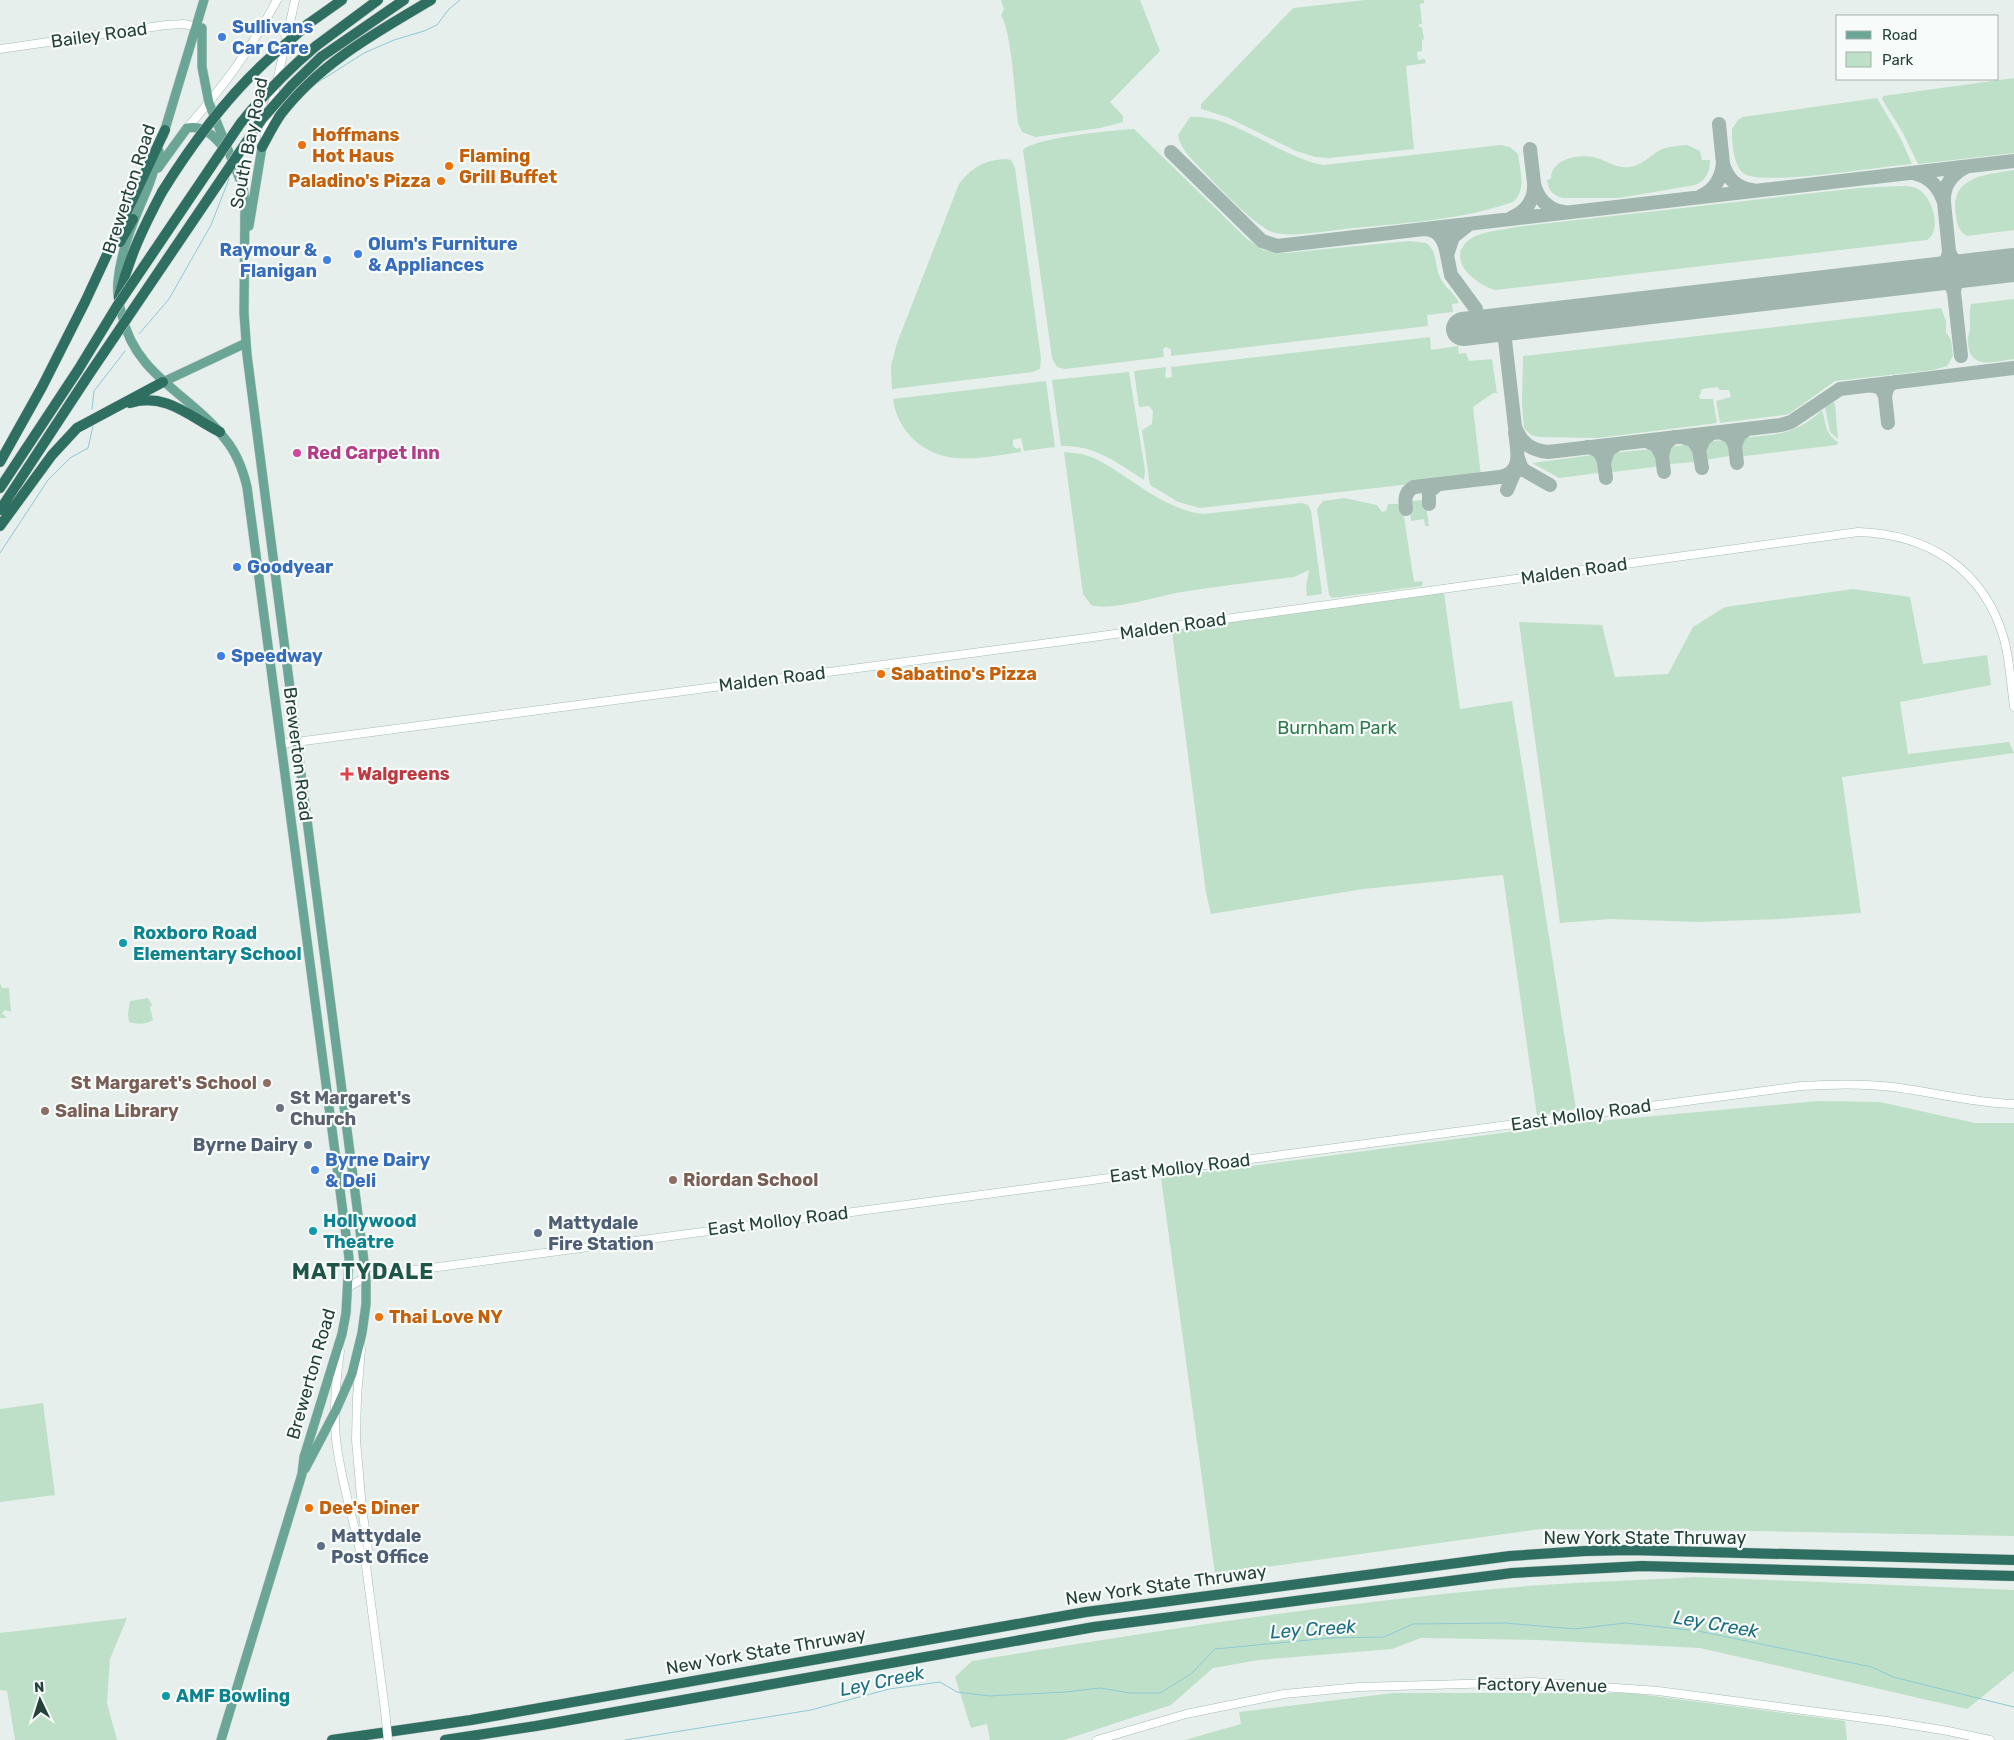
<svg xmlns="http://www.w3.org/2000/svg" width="2014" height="1740" viewBox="0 0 2014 1740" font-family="Rubik,sans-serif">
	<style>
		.green { fill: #bfe0c8 }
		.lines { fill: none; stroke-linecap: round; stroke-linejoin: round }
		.stream { stroke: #8ec9d4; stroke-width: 1 }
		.taxiway { stroke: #a2b6b0; stroke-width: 14 }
		.runway { stroke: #a2b6b0; stroke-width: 34 }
		.secondary-casing { stroke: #a4bbb3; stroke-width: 9 }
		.primary-casing { stroke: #c2cac8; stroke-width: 10 }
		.highway-casing { stroke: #c2cac8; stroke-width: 11 }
		.secondary { stroke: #fff; stroke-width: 8 }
		.primary { stroke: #6aa596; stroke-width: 9 }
		.highway { stroke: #2f6f62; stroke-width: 10 }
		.secondary-bridge-casing { stroke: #a4bbb3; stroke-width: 9; stroke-linecap: butt }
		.highway-bridge-casing { stroke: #c2cac8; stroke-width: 11; stroke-linecap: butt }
		.secondary-bridge { stroke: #fff; stroke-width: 8 }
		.highway-bridge { stroke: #2f6f62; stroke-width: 10 }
		.shop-dot { fill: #3f7fe0; stroke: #f7fbf9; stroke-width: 2 }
		.food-dot { fill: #e8710a; stroke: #f7fbf9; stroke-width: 2 }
		.hotel-dot { fill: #d1479c; stroke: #f7fbf9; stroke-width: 2 }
		.health-dot { fill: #e0444e; stroke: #f7fbf9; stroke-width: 2 }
		.culture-dot { fill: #0f9aa8; stroke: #f7fbf9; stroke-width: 2 }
		.education-dot { fill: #8d6e63; stroke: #f7fbf9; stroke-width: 2 }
		.worship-dot { fill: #6b7280; stroke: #f7fbf9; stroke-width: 2 }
		.service-dot { fill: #5c6f8a; stroke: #f7fbf9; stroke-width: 2 }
		.labels { text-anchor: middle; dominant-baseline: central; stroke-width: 4.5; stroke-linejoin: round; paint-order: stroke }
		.shop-label { font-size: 18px; font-weight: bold; fill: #366cbe; stroke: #f7fbf9; text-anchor: start }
		.street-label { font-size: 18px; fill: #24423a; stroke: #f7fbf9 }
		.food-label { font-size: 18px; font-weight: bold; fill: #c56008; stroke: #f7fbf9; text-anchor: start }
		.hotel-label { font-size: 18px; font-weight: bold; fill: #b23c85; stroke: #f7fbf9; text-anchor: start }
		.park-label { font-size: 18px; fill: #2d7a4b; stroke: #f7fbf9 }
		.health-label { font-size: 18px; font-weight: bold; fill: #be3a42; stroke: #f7fbf9; text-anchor: start }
		.culture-label { font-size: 18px; font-weight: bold; fill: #0d838f; stroke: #f7fbf9; text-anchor: start }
		.education-label { font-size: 18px; font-weight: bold; fill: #785e54; stroke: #f7fbf9; text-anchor: start }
		.worship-label { font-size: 18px; font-weight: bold; fill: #5b616d; stroke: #f7fbf9; text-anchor: start }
		.service-label { font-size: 18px; font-weight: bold; fill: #4e5e75; stroke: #f7fbf9; text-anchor: start }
		.water-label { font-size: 19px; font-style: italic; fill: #1c6f80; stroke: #f7fbf9 }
		.district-label { font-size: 22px; font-weight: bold; letter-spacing: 1px; fill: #1f5548; stroke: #f7fbf9 }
	</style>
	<rect width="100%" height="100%" fill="#e6efeb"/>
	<path class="green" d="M1001,0H1140L1160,51L1110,102L1123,116V122L1100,128L1035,137L1022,132L1018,123C1015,99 1012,33 1001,15L1004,9Z
		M1365,0H1424V3L1420,4L1422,24H1419V27H1422L1424,39L1422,40V51L1417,52L1418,60L1425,59L1426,63L1406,66L1414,149L1329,158L1315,157L1296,151L1227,117L1201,109V104L1293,8Z
		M2014,78V153L1918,164L1903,133L1882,99L1883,96Z
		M1877,98L1901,139L1912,164C1883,166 1761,187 1743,173C1733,164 1732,142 1732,129L1738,120L1743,117Z
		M1190,117C1232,113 1280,158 1324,165L1500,145L1510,147L1518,154C1520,171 1527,190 1513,202C1459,221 1400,223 1344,229C1327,231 1288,238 1272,232C1255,225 1223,192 1209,177C1199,166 1180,151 1178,135Z
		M1134,129L1247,239L1263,250L1285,253L1409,241L1426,243C1438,251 1434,265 1440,277C1444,287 1455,293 1459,303L1452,304L1453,312L1427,315L1428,326L1171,356V349L1165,347L1163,350L1164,357L1065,369L1057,367L1052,358L1023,150C1033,138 1114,130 1134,129Z
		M1687,145L1700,151L1702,160H1710C1710,172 1706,181 1695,185L1619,198H1563C1553,196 1548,190 1547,180L1551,179C1551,159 1577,154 1593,157C1607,160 1615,169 1630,167C1642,165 1650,156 1660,150C1668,146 1678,146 1687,145Z
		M1006,159L1011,160L1015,168L1041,358L1040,369L1033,372L892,389L891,366L897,343L959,184C972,167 985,160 1006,159Z
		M2014,170V230L1967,236C1959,232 1957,224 1956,216C1949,176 1985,175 2014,170Z
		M1903,186C1910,186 1917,187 1922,192C1933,201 1942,231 1927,240L1495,290C1475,284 1444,259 1470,239C1482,231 1503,230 1516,227L1858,188Z
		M2014,299V359C1992,362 1968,371 1968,339C1968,335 1970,331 1970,327C1970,319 1969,313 1971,304Z
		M1941,308L1946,321V332L1951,340L1953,356L1947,366L1933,370L1835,381L1789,414L1784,415L1720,423L1716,401L1731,397L1729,390H1719L1718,387L1702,389L1699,397L1700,399H1713L1717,423L1598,438L1539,437L1531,435L1524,428L1522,404L1523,356Z
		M1430,337L1431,350L1458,346L1459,354L1466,353L1469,361L1492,359L1497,393H1493L1473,407L1481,476L1200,508L1178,502L1150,485L1142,430L1152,424L1153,411L1149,406L1139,407L1134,371L1166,367L1165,377L1167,378L1172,377L1171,367Z
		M1129,372L1145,470L1144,480C1116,462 1095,445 1061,446L1052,380Z
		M1046,381L1055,447L1024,451L1021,438L1013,440V446L1017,449L1020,447L1021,452C981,457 943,469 911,437C901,426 895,414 893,399Z
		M1833,402L1835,404L1838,439L1830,432L1825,408Z
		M1822,410C1826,423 1825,434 1838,442L1837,445L1745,456L1742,455L1741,443L1744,438C1777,434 1796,435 1822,410Z
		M1724,440L1729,446L1730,456L1705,460L1702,450L1705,442Z
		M1692,444L1697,453L1696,462L1669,464L1667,452L1669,447Z
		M1651,449L1655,453L1657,464L1655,467L1613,472C1609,466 1609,459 1613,453Z
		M1064,452L1082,454L1094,458C1131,476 1161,509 1203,514L1302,503L1308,505L1311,511L1322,594L1307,596L1306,587L1309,570L1294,577C1257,582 1219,586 1182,592C1162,595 1109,612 1091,605L1083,594Z
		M1593,455L1598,460V473L1559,478L1532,463Z
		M1344,498L1377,505L1382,512L1386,511L1388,504H1402L1414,582L1421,581L1423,583L1422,586L1332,598L1329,595L1317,509L1323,501Z
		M1422,500L1426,505L1429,526H1425L1424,519L1411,521L1409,503L1412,501Z
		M1853,589L1910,597L1923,664L1987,655L1991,685L1900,702L1908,754L2009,742L2014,753L1842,777L1861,913L1779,919L1698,922L1610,919L1560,923L1519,622L1602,625L1615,677L1668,674L1693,627L1725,607Z
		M1444,593L1460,709L1512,701L1576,1109L1537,1116L1503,875L1363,889L1211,914L1206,893L1172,632L1175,630Z
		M0,983L2,988H9L11,1012L5,1010L2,1013L7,1018H0Z
		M148,998L152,1005L150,1007L153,1020C145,1025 138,1024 129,1022L128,1014L130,1001Z
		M1818,1101L1880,1102L1975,1123H2014V1536L1753,1531L1541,1529L1215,1574L1161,1178L1578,1123Z
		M43,1403L55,1495L0,1502V1409Z
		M1697,1577L2014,1590V1671L1967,1709L1700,1648L1537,1640L1421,1638L1392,1649L1259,1660L1213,1668L1171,1705L1064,1740H990L987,1724L971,1728L955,1677L972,1661C1149,1632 1326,1604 1504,1588C1568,1582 1633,1581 1697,1577Z
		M127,1618L110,1659L107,1703L117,1740H15L7,1691L0,1690V1633Z
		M1393,1693H1630L1845,1721L1847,1740H1185L1241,1724L1239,1712Z"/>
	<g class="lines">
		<path class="stream" d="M317,83L364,53L394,40L424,31L437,25L449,9L460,0
			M139,334L169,299L211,225L229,179
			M92,409L94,391L125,351
			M0,553L48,480L70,458L88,448L93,426
			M625,1740L811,1710L889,1689L940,1682L957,1692L989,1696L1065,1692L1100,1688L1130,1693H1160L1191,1674L1215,1649L1330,1638L1384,1637L1413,1624L1505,1623L1575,1629L1625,1623L1698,1631L1872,1667L1893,1677L2014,1707"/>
		<path class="taxiway" d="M1719,124L1723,164
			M1530,149L1534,183
			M1171,152L1262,241L1277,246L2014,161
			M1913,173C1930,177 1938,186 1944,202C1943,186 1952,174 1966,167
			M1701,196C1715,190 1721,179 1723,164C1727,178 1737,188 1752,190
			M1944,202L1949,251
			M1511,218C1526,212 1535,200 1534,183C1537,198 1548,210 1564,212
			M1425,229C1440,230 1445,242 1447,255L1453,237L1468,225
			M1447,255L1451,275L1476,309
			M1926,276C1940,274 1949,279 1954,292C1955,279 1963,272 1976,270
			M1888,278C1910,275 1946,280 1949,251C1957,278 1993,266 2014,264
			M1954,292L1961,356
			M1505,340L1515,427C1521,443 1531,450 1548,452L1781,425L1791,422L1840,389L2014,368
			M1871,385L1881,388L1885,396L1888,386L1895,382
			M1885,396L1888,423
			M1720,432L1731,437L1735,446L1739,435L1748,429
			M1682,437L1693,440L1699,450L1704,439L1712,433
			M1646,441L1656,445L1662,456L1665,444L1674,437
			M1735,446L1737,463
			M1587,447C1597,448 1602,453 1604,463L1608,450L1618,444
			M1699,450L1702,468
			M1662,456L1664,472
			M1518,458L1522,469L1550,485
			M1604,463L1606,478
			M1507,490L1516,469
			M1429,504V492L1437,485
			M1406,509C1405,500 1404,492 1414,487L1500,477C1524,473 1517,449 1515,432"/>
		<path class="runway" d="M1463,329L2014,265"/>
		<g class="secondary-casing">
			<path id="secondary" d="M263,26C275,24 282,27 287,39
				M0,49L166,25L184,24L197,27
				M187,128C224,86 251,49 277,0
				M265,136L295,0
				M281,744L1064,641L1858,532C1928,534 1984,569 2004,639C2010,661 2011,685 2014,707
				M348,1287L366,1277L408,1271L1801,1086C1832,1084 1862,1083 1893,1087C1933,1092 1973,1103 2014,1104
				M361,1349L357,1397L356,1440L362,1508L368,1550L365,1558
				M340,1351C336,1380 333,1409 336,1439C340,1477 352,1514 360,1551L365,1558L385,1710
				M1097,1740L1186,1714L1284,1694L1359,1687L1532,1682L1658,1691L1887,1721L1948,1731L1990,1740"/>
		</g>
		<g class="primary-casing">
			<path id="primary" d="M202,28V67L209,103L243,187L245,202L244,313L247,355L366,1277V1304L362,1333L352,1374L335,1412L305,1469
				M163,136L204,0
				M159,151C155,163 153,176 148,187C135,218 121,248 118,281C117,292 119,305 122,315C135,376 191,394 225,439C236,452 243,470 247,487L349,1258L346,1313L342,1334L304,1457L302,1474L221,1740
				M158,168L187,128C204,125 214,136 224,148
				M249,226L262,147
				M163,382L246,343"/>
		</g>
		<g class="highway-casing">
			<path id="highway" d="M308,24L342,0
				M316,46L378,0
				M321,57L404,0
				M262,147C268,136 274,124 281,114C320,63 377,32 431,0
				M120,242L133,219
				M119,297C129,257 143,228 162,192
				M130,403C166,392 190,417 220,432
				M0,462L42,387L85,302L165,130
				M0,488L78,370
				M0,510L88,376
				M0,526L52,455L77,428L163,382
				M332,1740L471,1720L1086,1612L1510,1556L1585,1551L1630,1550L2014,1560
				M445,1740L536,1726L1094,1627L1512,1573L1642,1566L2014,1576"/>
		</g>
		<use href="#secondary" class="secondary"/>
		<use href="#primary" class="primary"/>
		<use href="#highway" class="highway"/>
		<g class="secondary-bridge-casing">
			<path id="secondary-bridge" d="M385,1710L388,1740"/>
		</g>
		<g class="highway-bridge-casing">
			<path id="highway-bridge" d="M162,192C190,147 223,102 262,65C277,51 293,38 308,24
				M78,370L117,306L240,124C263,95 288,70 316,46
				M88,376L262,119L292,85L321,57"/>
		</g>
		<use href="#secondary-bridge" class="secondary-bridge"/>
		<use href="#highway-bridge" class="highway-bridge"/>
	</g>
	<g class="shop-dot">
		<circle cx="222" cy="37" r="5"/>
		<circle cx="358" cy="254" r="5"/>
		<circle cx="327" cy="260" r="5"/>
		<circle cx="237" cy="567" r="5"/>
		<circle cx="221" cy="656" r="5"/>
		<circle cx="315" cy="1170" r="5"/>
	</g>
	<g class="food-dot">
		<circle cx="302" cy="145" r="5"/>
		<circle cx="449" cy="166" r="5"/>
		<circle cx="441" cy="181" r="5"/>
		<circle cx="881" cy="674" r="5"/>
		<circle cx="379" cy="1317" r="5"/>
		<circle cx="309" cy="1508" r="5"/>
	</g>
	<circle class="hotel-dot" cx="297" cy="453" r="5"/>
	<path class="health-dot" d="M344.5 766.5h5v5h5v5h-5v5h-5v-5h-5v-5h5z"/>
	<g class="culture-dot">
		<circle cx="123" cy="943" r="5"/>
		<circle cx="313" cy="1231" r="5"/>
		<circle cx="166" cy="1696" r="5"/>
	</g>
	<g class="education-dot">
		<circle cx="267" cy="1083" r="5"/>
		<circle cx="45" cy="1111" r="5"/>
		<circle cx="673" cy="1180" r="5"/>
	</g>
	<circle class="worship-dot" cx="280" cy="1108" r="5"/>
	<g class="service-dot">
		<circle cx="308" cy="1145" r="5"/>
		<circle cx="538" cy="1233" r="5"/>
		<circle cx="321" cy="1546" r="5"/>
	</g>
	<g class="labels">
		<g class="shop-label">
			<text x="232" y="27">Sullivans<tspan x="232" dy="21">Car Care</tspan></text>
			<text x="368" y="244">Olum's Furniture<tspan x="368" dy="21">&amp; Appliances</tspan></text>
			<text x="317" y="250" text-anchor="end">Raymour &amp;<tspan x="317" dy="21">Flanigan</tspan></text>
			<text x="247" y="567">Goodyear</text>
			<text x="231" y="656">Speedway</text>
			<text x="325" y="1160">Byrne Dairy<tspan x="325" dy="21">&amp; Deli</tspan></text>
		</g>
		<g class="street-label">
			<text transform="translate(99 35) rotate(-8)">Bailey Road</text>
			<text transform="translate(249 143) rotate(-79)">South Bay Road</text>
			<text transform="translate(129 189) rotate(-72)">Brewerton Road</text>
			<text transform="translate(1574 571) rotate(-8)">Malden Road</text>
			<text transform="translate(1173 626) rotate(-8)">Malden Road</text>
			<text transform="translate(772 679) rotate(-7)">Malden Road</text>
			<text transform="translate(298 754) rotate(83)">Brewerton Road</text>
			<text transform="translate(1581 1115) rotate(-8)">East Molloy Road</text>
			<text transform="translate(1180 1168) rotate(-7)">East Molloy Road</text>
			<text transform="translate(778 1221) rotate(-7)">East Molloy Road</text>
			<text transform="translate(311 1374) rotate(-74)">Brewerton Road</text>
			<text x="1645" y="1538">New York State Thruway</text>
			<text transform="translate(1166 1585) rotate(-8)">New York State Thruway</text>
			<text transform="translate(766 1651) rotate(-10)">New York State Thruway</text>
			<text transform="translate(1542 1685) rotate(1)">Factory Avenue</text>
		</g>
		<g class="food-label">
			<text x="312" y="135">Hoffmans<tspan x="312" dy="21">Hot Haus</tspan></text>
			<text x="459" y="156">Flaming<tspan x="459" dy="21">Grill Buffet</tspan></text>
			<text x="431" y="181" text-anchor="end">Paladino's Pizza</text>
			<text x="891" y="674">Sabatino's Pizza</text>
			<text x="389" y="1317">Thai Love NY</text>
			<text x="319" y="1508">Dee's Diner</text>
		</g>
		<g class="hotel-label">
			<text x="307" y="453">Red Carpet Inn</text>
		</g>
		<g class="park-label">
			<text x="1337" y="728">Burnham Park</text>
		</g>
		<g class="health-label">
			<text x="357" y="774">Walgreens</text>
		</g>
		<g class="culture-label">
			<text x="133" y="933">Roxboro Road<tspan x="133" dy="21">Elementary School</tspan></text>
			<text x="323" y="1221">Hollywood<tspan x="323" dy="21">Theatre</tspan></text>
			<text x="176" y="1696">AMF Bowling</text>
		</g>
		<g class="education-label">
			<text x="257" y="1083" text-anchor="end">St Margaret's School</text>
			<text x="55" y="1111">Salina Library</text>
			<text x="683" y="1180">Riordan School</text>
		</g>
		<g class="worship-label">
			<text x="290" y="1098">St Margaret's<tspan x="290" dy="21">Church</tspan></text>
		</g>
		<g class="service-label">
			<text x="298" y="1145" text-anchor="end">Byrne Dairy</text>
			<text x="548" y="1223">Mattydale<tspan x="548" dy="21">Fire Station</tspan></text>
			<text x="331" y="1536">Mattydale<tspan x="331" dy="21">Post Office</tspan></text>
		</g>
		<g class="water-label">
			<text transform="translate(1716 1624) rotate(10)">Ley Creek</text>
			<text transform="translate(1313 1629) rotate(-4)">Ley Creek</text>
			<text transform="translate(882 1681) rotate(-12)">Ley Creek</text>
		</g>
		<g class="district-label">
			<text x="363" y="1271">MATTYDALE</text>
		</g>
	</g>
	<rect x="1836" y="15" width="162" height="65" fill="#f7fbf9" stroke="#a3b1ad"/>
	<rect x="1846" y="31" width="25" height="8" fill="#6aa596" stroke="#a3b1ad"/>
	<text x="1882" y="40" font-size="15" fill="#24423a">Road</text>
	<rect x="1846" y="52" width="25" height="15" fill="#bfe0c8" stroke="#a3b1ad"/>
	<text x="1882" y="65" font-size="15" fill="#24423a">Park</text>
	<g transform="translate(40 1700) rotate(356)" stroke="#f7fbf9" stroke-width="4" paint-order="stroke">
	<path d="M0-4L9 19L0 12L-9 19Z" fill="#24423a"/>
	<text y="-8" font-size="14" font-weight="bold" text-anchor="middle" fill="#24423a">N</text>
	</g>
</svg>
